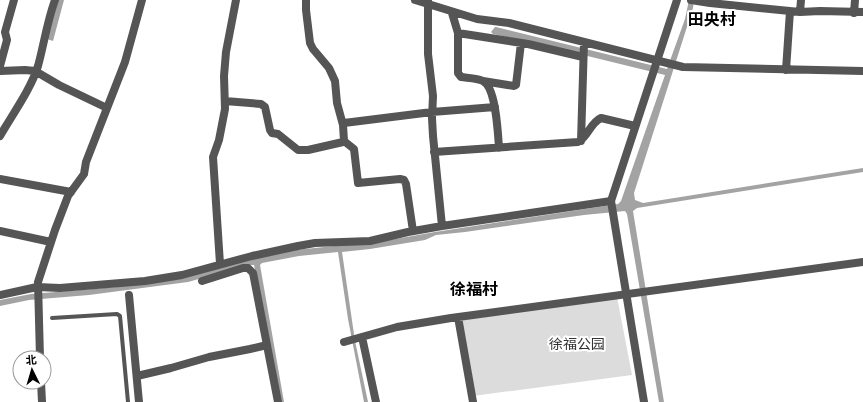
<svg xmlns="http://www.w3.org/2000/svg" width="863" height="402" viewBox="0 0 863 402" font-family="'Noto Sans','Noto Sans SC',sans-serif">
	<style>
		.green { fill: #dcdcdc }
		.water { fill: #a3a3a3 }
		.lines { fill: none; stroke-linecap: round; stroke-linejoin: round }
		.service { stroke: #555; stroke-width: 4 }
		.minor { stroke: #555; stroke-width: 8 }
		.tertiary { stroke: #555; stroke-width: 8 }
		.labels { text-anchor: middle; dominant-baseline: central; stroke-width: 4; stroke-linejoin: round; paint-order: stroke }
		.park-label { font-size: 14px; fill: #333; stroke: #fff }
		.quarter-label { font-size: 16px; font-weight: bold; fill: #000; stroke: #fff }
	</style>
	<rect width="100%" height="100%" fill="#fff"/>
	<path class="green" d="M617,297L632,375L473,396L460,319Z"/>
	<path class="water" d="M58,0H64L53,41L47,39Z
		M689,0H694L693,8L634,193L635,200L643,203L863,168V172L637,208L633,211L664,402H659L627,214L625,211L584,215L465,232L436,235L425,240L370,249L342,252L355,341L368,402H364L348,319L338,252L299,256L262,263L260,265L284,402H281L254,265H248L188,282L89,295L29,300L0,306V300L31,294L117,287L241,262L295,250L384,241L435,232L618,204L621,201L665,75L559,49L493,34L491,32L495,27H496L667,69L685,19Z"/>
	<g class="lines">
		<path class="service" d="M52,318L117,314L120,316L128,402"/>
		<path class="minor" d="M306,0V10L310,43L313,49L329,68L335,81L337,103L343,125
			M415,0L477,19L509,23L683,67L863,71
			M691,0L710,3L800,12L820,11L863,12
			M428,1V54L433,96L432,118L433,136L442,226
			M800,12L801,0
			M452,13L458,33V73L461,77C468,78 477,78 483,81C496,87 498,134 499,148
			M854,13L855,0
			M458,33L528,44L583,57
			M0,66L7,40L5,32L14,0
			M786,70L790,11
			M0,71L25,70L35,71L59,85L107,108
			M483,81L514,86L516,85L521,43
			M225,101L261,104L265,107L270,130L272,133L278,134L298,150H308L343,142L344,141L343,125L344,123L432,112L495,107
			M0,136C12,115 31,89 38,66C44,44 47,22 55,0
			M344,141L354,149L358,183L400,179L404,180L406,184L413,231
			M581,141L584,42
			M434,152L578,142C588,137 590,123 601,118L635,126
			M0,179L71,192
			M0,231L51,242
			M220,264L213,157L219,140L225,109L224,76L226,52L236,0
			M202,281L243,268H248L253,273L278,402
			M0,295L37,287L60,288L145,281L182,275L252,256L298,246L315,243L370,241L408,232L442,226L611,201
			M129,295L139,402
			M458,317L473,402
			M362,337L376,402
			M344,342L397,327L451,318L863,262
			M40,358L38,282L55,230L68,196L84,174L86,162L125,62L142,0
			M137,376L171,368L209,357L250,349L267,345
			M41,382L42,402"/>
		<path class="tertiary" d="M644,402L611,201L677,0"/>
	</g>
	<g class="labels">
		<g class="park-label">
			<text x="577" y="343">徐福公园</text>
		</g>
		<g class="quarter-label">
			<text x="712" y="19">田央村</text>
			<text x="474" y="289">徐福村</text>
		</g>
	</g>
	<g transform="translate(32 370) rotate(355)"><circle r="19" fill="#ffffff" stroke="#999999"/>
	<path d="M0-3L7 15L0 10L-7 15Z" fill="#000000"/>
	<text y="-6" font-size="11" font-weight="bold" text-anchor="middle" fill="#000000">北</text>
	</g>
</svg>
